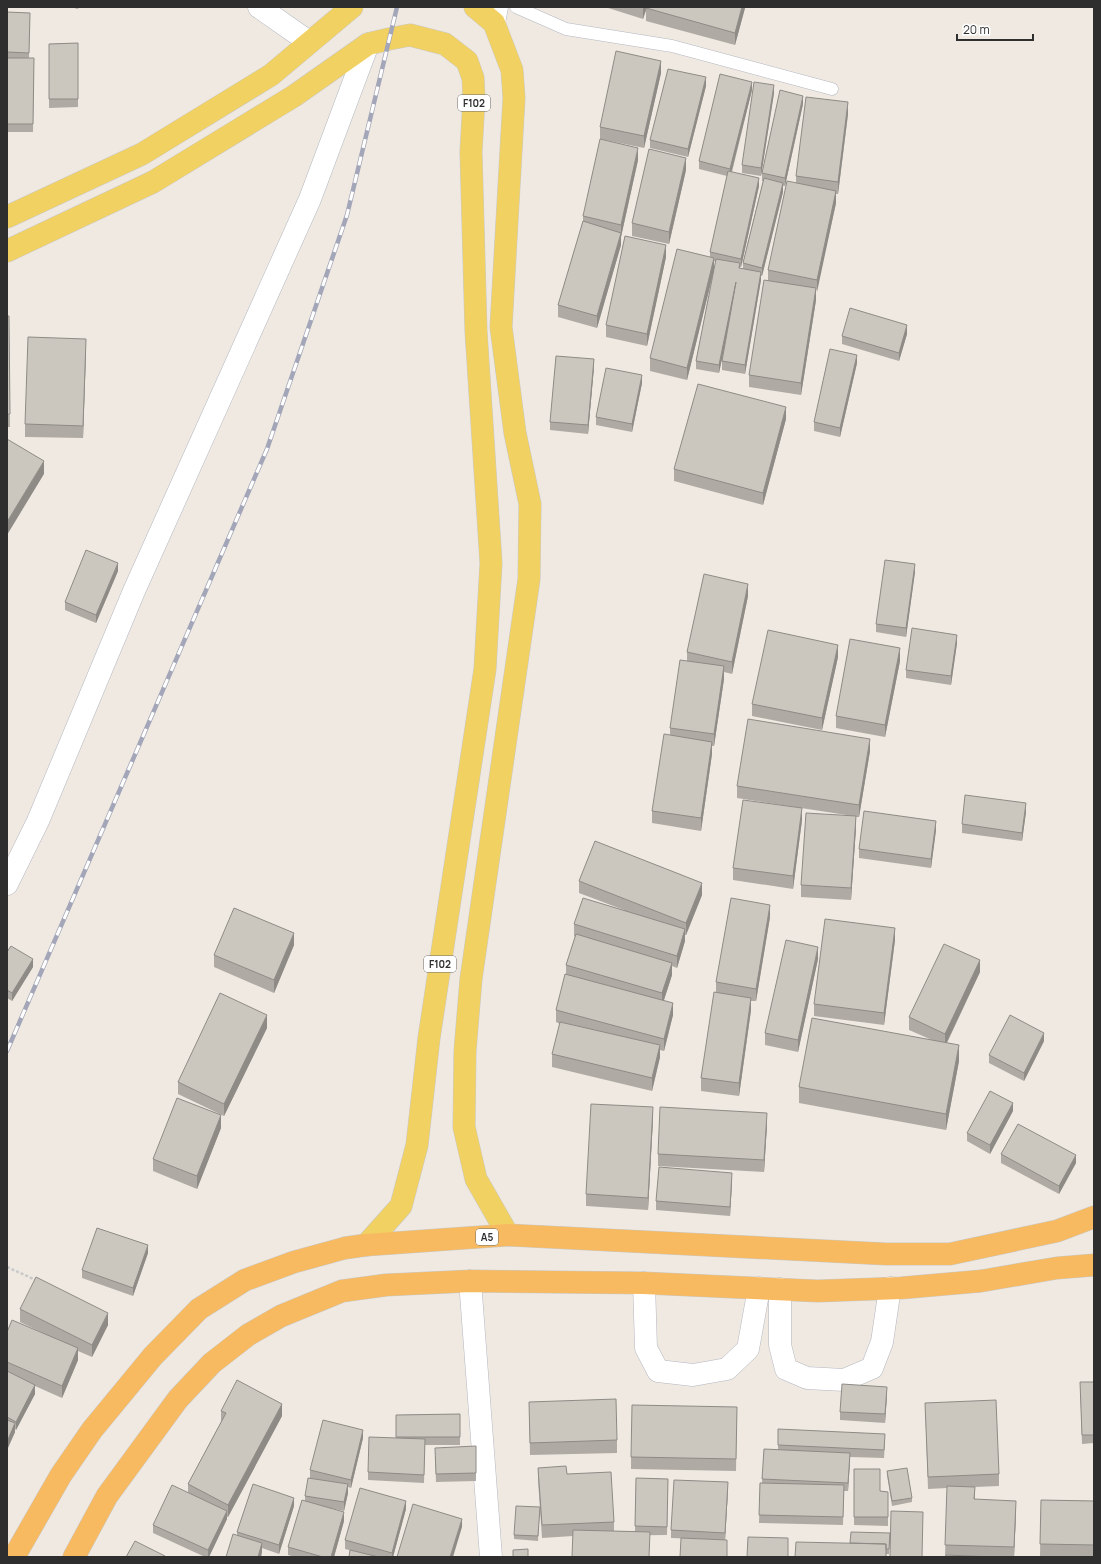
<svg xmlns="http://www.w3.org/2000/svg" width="1101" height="1564" viewBox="0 0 1101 1564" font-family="Manrope,sans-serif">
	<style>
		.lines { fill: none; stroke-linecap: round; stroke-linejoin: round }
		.service-casing { stroke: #b4b7c1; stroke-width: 13 }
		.minor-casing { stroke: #b4b7c1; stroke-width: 23 }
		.primary-casing { stroke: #c9c9c9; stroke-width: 23 }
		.trunk-casing { stroke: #c9c9c9; stroke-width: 23 }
		.path { stroke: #c9c9c9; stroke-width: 2.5; stroke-dasharray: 3 2; stroke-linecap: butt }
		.service { stroke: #fff; stroke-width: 12 }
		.minor { stroke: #fff; stroke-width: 22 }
		.primary { stroke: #f2d163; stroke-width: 22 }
		.trunk { stroke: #f8ba60; stroke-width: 22 }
		.rail-casing { stroke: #a3a6b8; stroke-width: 4.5 }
		.rail { stroke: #fff; stroke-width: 3; stroke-dasharray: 9; stroke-linecap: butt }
		.wall { fill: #afaba4 }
		.shaded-wall { fill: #8e8b86 }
		.building { fill: #cbc7bf; stroke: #8e8b86 }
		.labels { text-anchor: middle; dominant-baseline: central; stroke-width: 3; stroke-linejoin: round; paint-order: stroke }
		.shield { fill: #fff; stroke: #6d6d6d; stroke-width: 1 }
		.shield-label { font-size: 10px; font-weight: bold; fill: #2e2e2e }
	</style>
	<rect width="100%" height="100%" fill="#efe9e1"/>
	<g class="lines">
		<g class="service-casing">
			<path id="service" d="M516,7L566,29L672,46L832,89"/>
		</g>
		<g class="minor-casing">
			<path id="minor" d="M259,7L309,42
				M494,23L497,7
				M7,884L38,821L134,591L310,199L368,44
				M470,1281L491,1557
				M644,1283L646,1348L658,1371L693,1375L727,1369L748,1349L759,1288
				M780,1289V1345L786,1369L807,1378L844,1380L872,1368L882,1342L890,1288"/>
		</g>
		<g class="primary-casing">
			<path id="primary" d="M475,7L494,23L512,70L514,98L501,327L515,433L530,504L529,579L471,979L465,1051L464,1127L476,1179L508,1235
				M7,217L142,154L271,75L352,7
				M7,251L153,182L294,96L368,44L389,39L410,35L445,44L467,61L473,78L474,98L471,152L476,331L491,563L485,669L429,1038L417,1145L401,1206L366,1245"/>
		</g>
		<g class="trunk-casing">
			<path id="trunk" d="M14,1557L61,1475L92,1430L153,1356L199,1309L245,1280L294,1262L345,1248L366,1245L508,1235L886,1254H950L1057,1231L1094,1217
				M74,1557L107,1496L178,1399L212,1363L248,1335L281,1316L342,1291L386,1285L470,1281L644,1283L818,1291L901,1288L981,1281L1057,1268L1094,1265"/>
		</g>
		<path class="path" d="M7,1267L38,1281"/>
		<use href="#service" class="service"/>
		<use href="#minor" class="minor"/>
		<use href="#primary" class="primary"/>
		<use href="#trunk" class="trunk"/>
		<g class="rail-casing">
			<path id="rail" d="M7,1051L267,449L347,215L397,7"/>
		</g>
		<use href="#rail" class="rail"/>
	</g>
	<path class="wall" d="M70,7H79L78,9Z
		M605,7H745V8L735,45L646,21V10L643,19Z
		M7,12L30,13L29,58H34L33,132H7Z
		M78,43V107L49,108V44Z
		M661,73L644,148L600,139V127Z
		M706,86L688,157L650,148V140Z
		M752,90L732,172L759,186L741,267H740V268L743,269V263L763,181H762V173L803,104L785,186H783V192L762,276H761V280L745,374L722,370V361L726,340L719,373L696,369V361L716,262L714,261V270L687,380L650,371V358L710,257V252L727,176L699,169V161Z
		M774,93L761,176L742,173V165Z
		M848,114L838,194H836V203L816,292V300L801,395L749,387V375L768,280V270L796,183V176Z
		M638,160L621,237V245L597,328L558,317V305L583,221V216Z
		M686,170L669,244L632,236V223Z
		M666,257L647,346L606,337V325Z
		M7,316H9L10,427H7Z
		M907,334L899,361L842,344V336Z
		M86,351L83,438L25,437V424Z
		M857,363L840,437L814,431V422Z
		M594,367L588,434L550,430V422Z
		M642,383L632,432L596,425V417Z
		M786,419L763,505L674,481V469Z
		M118,571L96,623L65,610V602Z
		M915,572L906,637L876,632V624Z
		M748,596L732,674L724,672V679L714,746H712V754L701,831L652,823V811L670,735V728L687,661V652Z
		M957,643L951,685L906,678V670Z
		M838,657L822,730L752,716V704Z
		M900,661L885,737L836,728V716Z
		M870,751L859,817H856V828L851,900L801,897V885L853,816L737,798V786Z
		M1026,812L1022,841L962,833V824Z
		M802,820L793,889L733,880V868Z
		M936,830L931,868L859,858V849Z
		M579,881L702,895L686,935H685V941L677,968L672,966V975L664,1000L673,1015L664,1051L660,1050V1057L652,1091L552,1067V1054L560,1024L556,1022V1010L566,974V965L575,937L574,936V924L624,910L579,893Z
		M770,917L756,1001H751V1010L739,1096L701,1091V1078L716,992V982Z
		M895,940L884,1025L814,1016V1004Z
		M294,945L274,993L214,967V955Z
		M7,952L33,967L12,1001L7,998Z
		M818,959L798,1052L765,1045V1033Z
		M980,972L947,1043L959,1061L946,1130L799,1103V1087L932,1040L909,1030V1017Z
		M267,1028L224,1116L178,1094V1082Z
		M1044,1041L1024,1081L989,1063V1055Z
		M1013,1111L990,1154L967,1141V1133Z
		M653,1119L648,1210L586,1206V1194Z
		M767,1125L764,1172L658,1166V1154Z
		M221,1128L197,1189L153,1171V1159Z
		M1001,1154L1076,1163L1059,1194L1001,1163Z
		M732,1182L730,1216L656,1210V1201Z
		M148,1253L133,1296L82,1278V1270Z
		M20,1309L108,1325L92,1357L78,1351V1360L62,1398L35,1386V1394L16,1430L15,1429V1432L7,1450V1332L47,1335L20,1322Z
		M1080,1382H1094V1443L1082,1444Z
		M887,1395L885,1423L840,1420V1412Z
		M529,1402L617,1440V1453L530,1455Z
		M925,1403L999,1474V1486L975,1487V1499L1016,1513L1014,1557H945L947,1488L928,1489Z
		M737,1407L736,1471L631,1469V1457Z
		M221,1411L282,1416L228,1517H227V1519L209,1557H205L153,1533V1525L188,1492V1484L221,1422Z
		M460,1414V1445H425L424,1483L368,1480V1472L396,1438V1415Z
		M778,1429L885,1442L884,1458L850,1457L848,1491H844L843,1525L759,1523L760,1483H762L764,1449L778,1450Z
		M363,1438L351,1488L348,1487V1493L344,1511L330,1508L344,1521L334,1557H295L288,1555V1547L305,1501V1496L310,1478V1470Z
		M435,1456L476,1473V1481L436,1482Z
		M538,1468L567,1474L614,1522V1531H635L636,1478L668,1479L667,1535L573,1536L542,1538L538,1480Z
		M854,1469L880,1491L888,1492V1526L854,1525Z
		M887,1471L912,1498V1502L892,1506L887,1475Z
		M728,1490L725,1540L671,1538V1530Z
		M1041,1500L1094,1501V1557L1040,1556Z
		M294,1506L279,1554L262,1548V1551L261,1557H226L237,1536V1532Z
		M540,1507L538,1541L514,1539V1535Z
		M406,1509L393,1557H349L361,1553L345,1549V1540Z
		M890,1533L889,1554H886L850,1543Z"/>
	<path class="shaded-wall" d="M643,7H647L643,19Z
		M742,7H745V8L735,45V33Z
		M661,61V73L644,148V136Z
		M706,77V86L688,157V149Z
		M752,82V90L730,177V169Z
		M774,85V93L761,176V168Z
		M803,96V104L785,186V178Z
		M848,102V114L838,194V182Z
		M638,148V160L621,237V245L597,328V316L621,233V225Z
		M686,158V170L669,244V232Z
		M759,178V186L741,267V259Z
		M783,183V192L762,276V268Z
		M836,191V203L817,292V280Z
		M666,245V257L647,346V334Z
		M714,258V270L687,380V368Z
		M761,272V280L745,374V365Z
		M736,282V291L719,373V365Z
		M816,288V300L801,395V383Z
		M907,325V334L899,361V353Z
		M86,339V351L83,438V426Z
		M857,355V363L840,437V428Z
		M594,359V367L588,434V425Z
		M642,375V383L632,432V424Z
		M786,407V419L763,505V493Z
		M44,461V474L7,535V522Z
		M118,563V571L96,623V615Z
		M915,564V572L906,637V628Z
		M748,584V596L732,674V662Z
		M957,635V643L951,685V676Z
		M838,645V657L822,730V718Z
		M900,648V661L885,737V725Z
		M724,666V679L714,746V734Z
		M870,739V751L859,817V805Z
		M712,742V754L701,831V818Z
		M1026,803V812L1022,841V833Z
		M802,808V820L793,889V876Z
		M856,816V828L851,900V888Z
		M936,821V830L931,868V859Z
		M702,883V895L686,935V923Z
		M770,905V917L756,1001V989Z
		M895,928V940L884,1025V1013Z
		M685,929V941L677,968V956Z
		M294,933V945L274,993V980Z
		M818,947V959L798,1052V1040Z
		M33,959V967L12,1001V993Z
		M980,960V972L945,1046V1034Z
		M672,963V975L662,1006V993Z
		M751,998V1010L739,1096V1083Z
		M673,1003V1015L664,1051V1039Z
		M267,1015V1028L224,1116V1104Z
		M1044,1033V1041L1024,1081V1073Z
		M660,1045V1057L652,1091V1078Z
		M959,1045V1061L946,1130V1114Z
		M1013,1103V1111L990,1154V1145Z
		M653,1107V1119L648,1210V1198Z
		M767,1113V1125L764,1172V1160Z
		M221,1115V1128L197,1189V1176Z
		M1076,1155V1163L1059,1194V1186Z
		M732,1173V1182L730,1216V1207Z
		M148,1245V1253L133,1296V1288Z
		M108,1313V1325L92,1357V1345Z
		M78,1348V1360L62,1398V1386Z
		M35,1385V1394L16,1430V1422Z
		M887,1387V1395L885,1423V1414Z
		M282,1404V1416L228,1517V1505Z
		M15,1423V1432L7,1450V1442Z
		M363,1430V1438L351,1488V1480Z
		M850,1453V1461L848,1491V1483Z
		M728,1482V1490L725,1541V1533Z
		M348,1484V1493L344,1511V1502Z
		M294,1498V1506L279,1554V1545Z
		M406,1501V1509L393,1557H392V1553Z
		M1016,1501V1513L1014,1557V1547Z
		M227,1511V1519L209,1557H208V1550Z
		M344,1512V1521L334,1557H331Z
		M462,1519V1527L453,1557H450Z
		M262,1543V1551L261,1557H258Z"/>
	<path class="building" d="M646,7H742L735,33L646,8Z
		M7,12L30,13L29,53L7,52Z
		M78,43V99H49V44Z
		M616,51L661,61L644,136L600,127Z
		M7,58H34L33,124H7Z
		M668,69L706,77L688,149L650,140Z
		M720,74L752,82L730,169L699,161Z
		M754,82L774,85L761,168L742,165Z
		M780,90L803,96L785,178L762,173Z
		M806,97L848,102L838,182L796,176Z
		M600,139L638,148L621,225L583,216Z
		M649,149L686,158L669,232L632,223Z
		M728,171L759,178L741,259L710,252Z
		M764,178L783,183L762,268L743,263Z
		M787,181L836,191L817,280L768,270Z
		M583,221L621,233L597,316L558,305Z
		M625,236L666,245L647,334L606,325Z
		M677,249L714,258L687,368L650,358Z
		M716,259L740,263L739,268L761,272L745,365L722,361L736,282L719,365L696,361Z
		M764,280L816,288L801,383L749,375Z
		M850,308L907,325L899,353L842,336Z
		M7,316H9L10,414H7Z
		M28,337L86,339L83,426L25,424Z
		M830,349L857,355L840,428L814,422Z
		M556,356L594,359L588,425L550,422Z
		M606,368L642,375L632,424L596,417Z
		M698,384L786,407L763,493L674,469Z
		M7,439L44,461L7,522Z
		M86,550L118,563L96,615L65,602Z
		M885,560L915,564L906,628L876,624Z
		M704,574L748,584L732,662L687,652Z
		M912,628L957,635L951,676L906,670Z
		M768,630L838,645L822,718L752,704Z
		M850,639L900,648L885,725L836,716Z
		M680,660L724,666L714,734L670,728Z
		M748,719L870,739L859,805L737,786Z
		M664,734L712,742L701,818L652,811Z
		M965,795L1026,803L1022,833L962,824Z
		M743,800L802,808L793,876L733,868Z
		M864,811L936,821L931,859L859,849Z
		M806,813L856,816L851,888L801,885Z
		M595,841L702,883L686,923L579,881Z
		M583,898L685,929L677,956L574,924Z
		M731,898L770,905L756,989L716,982Z
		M234,908L294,933L274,980L214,955Z
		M825,919L895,928L884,1013L814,1004Z
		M576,934L672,963L662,993L566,965Z
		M786,940L818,947L798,1040L765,1033Z
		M944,944L980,960L945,1034L909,1017Z
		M11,946L33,959L12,993L7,990V952Z
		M565,974L673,1003L664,1039L556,1010Z
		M714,992L751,998L739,1083L701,1078Z
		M220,993L267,1015L224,1104L178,1082Z
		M1010,1015L1044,1033L1024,1073L989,1055Z
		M812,1018L959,1045L946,1114L799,1087Z
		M560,1022L660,1045L652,1078L552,1054Z
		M990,1091L1013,1103L990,1145L967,1133Z
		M177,1098L221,1115L197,1176L153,1159Z
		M591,1104L653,1107L648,1198L586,1194Z
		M660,1107L767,1113L764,1160L658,1154Z
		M1018,1124L1076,1155L1059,1186L1001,1154Z
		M659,1167L732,1173L730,1207L656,1201Z
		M97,1228L148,1245L133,1288L82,1270Z
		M36,1277L108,1313L92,1345L20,1309Z
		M12,1320L78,1348L62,1386L7,1362V1332Z
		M7,1371L35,1385L16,1422L7,1417Z
		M237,1380L282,1404L228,1505L188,1484L226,1413L221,1411Z
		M1080,1382H1094V1435H1082Z
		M842,1384L887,1387L885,1414L840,1412Z
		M616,1399L617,1440L530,1443L529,1402Z
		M996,1400L999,1474L928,1477L925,1403Z
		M632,1405L737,1407L736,1459L631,1457Z
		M460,1414V1437H396V1415Z
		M7,1420L15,1423L7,1442Z
		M323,1420L363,1430L351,1480L310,1470Z
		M778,1429L885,1434L884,1450L778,1445Z
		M369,1437L425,1439L424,1475L368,1472Z
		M476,1446V1473L436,1474L435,1448Z
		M764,1449L850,1453L848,1483L762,1479Z
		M566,1466L567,1474L611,1472L614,1522L542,1525L538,1468Z
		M907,1468L912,1498L892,1501L887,1471Z
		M854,1469H880V1491L888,1492V1517H854Z
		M308,1478L348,1484L344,1502L305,1496Z
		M636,1478L668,1479L667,1527L635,1526Z
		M674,1480L728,1482L725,1533L671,1530Z
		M760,1483L844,1485L843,1517L759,1515Z
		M253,1484L294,1498L279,1545L237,1532Z
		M172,1485L227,1511L208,1550L153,1525Z
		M947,1486L975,1487L974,1499L1016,1501L1014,1547L945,1545Z
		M360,1488L406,1501L392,1553L345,1540Z
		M302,1500L344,1512L331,1557H323L288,1547Z
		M1041,1500L1094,1501V1545L1040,1544Z
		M413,1504L462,1519L450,1557H397Z
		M516,1506L540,1507L538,1536L514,1535Z
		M891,1511L923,1512L922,1557H890Z
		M573,1530L650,1532L649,1557H572Z
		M851,1532L890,1533L889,1549H886V1544L850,1543Z
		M233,1534L262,1543L258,1557H226Z
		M748,1537L788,1538V1557H747Z
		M681,1538L727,1540V1557H680Z
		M135,1541L165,1556V1557H126Z
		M796,1542L886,1544V1557H795Z
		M528,1549V1557H513V1550Z
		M350,1550L379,1557H349Z
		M946,1555L993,1557H946Z"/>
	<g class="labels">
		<g class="shield">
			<rect x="458" y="95" width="32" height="16" rx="3"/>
			<rect x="424" y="956" width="32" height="16" rx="3"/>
			<rect x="476" y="1229" width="22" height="16" rx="3"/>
		</g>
		<g class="shield-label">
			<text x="474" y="103">F102</text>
			<text x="440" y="964">F102</text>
			<text x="487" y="1237">A5</text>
		</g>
	</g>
	<rect width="1101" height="1564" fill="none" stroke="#2e2e2e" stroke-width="16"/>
	<path d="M957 34v6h76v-6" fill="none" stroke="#2e2e2e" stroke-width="2"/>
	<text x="963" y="34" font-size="12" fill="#2e2e2e" stroke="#ffffff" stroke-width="3" paint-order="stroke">20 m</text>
</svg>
